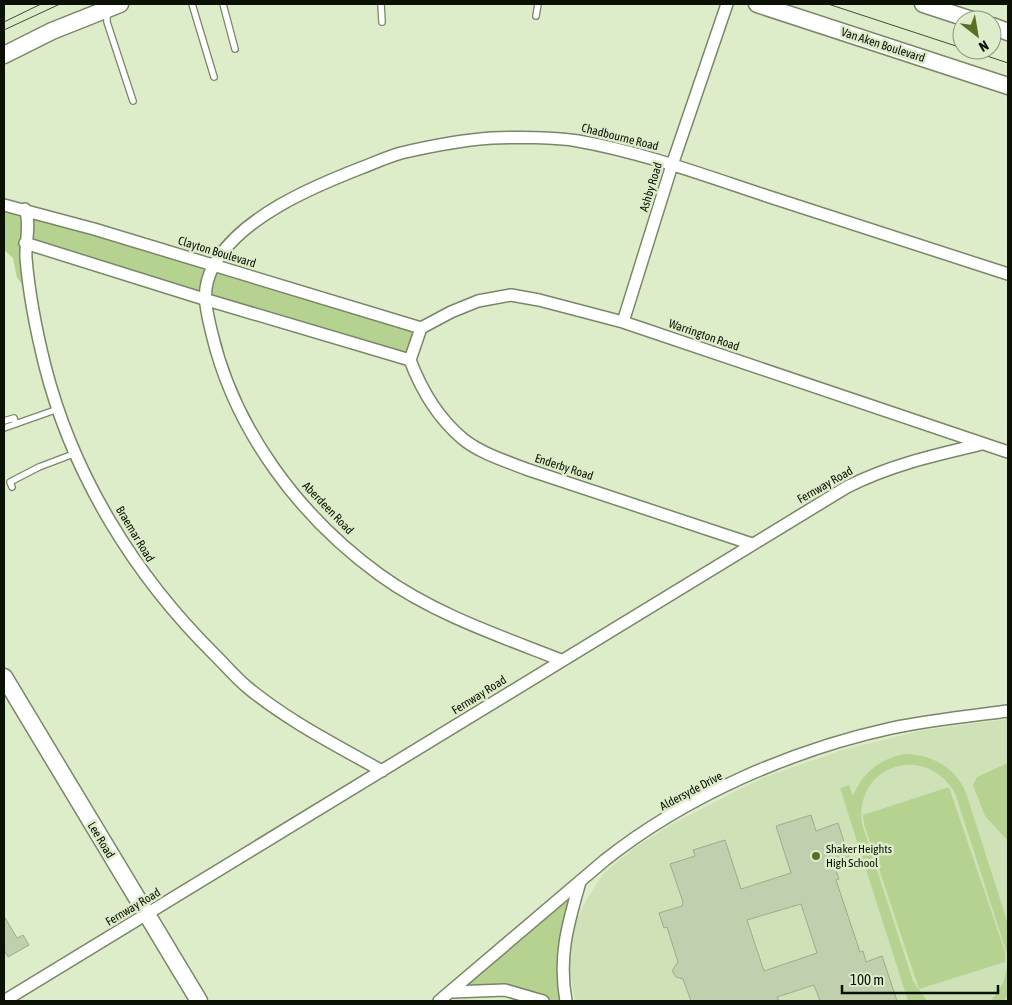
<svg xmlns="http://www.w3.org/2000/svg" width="1012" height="1005" viewBox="0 0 1012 1005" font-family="'Asap Condensed',sans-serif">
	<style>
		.built { fill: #cfe1b7 }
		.green { fill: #b6d290 }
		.building { fill: #c0cfad; stroke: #9eac8b; fill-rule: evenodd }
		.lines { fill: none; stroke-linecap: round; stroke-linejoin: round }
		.lane-casing { stroke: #798767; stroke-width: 8 }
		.street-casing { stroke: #798767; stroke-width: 14 }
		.secondary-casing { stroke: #798767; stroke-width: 19 }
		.lane { stroke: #fff; stroke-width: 5.5 }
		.street { stroke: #fff; stroke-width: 11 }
		.secondary { stroke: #fff; stroke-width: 16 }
		.tram { stroke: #434a39; stroke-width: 1 }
		.poi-dot { fill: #567125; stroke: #ddedca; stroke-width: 2 }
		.labels { text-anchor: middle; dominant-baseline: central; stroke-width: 5; stroke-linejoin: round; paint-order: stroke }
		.street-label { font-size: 12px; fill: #0c1106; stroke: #ddedca }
		.poi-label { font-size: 12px; fill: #0c1106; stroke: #ddedca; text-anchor: start }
	</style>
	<rect width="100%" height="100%" fill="#ddedca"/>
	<path class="built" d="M1008,719V1001H575L569,965L573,932L578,917L585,902L603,874L634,848L674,823L742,788L765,777L842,750L924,730Z"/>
	<path class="green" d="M4,205L421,328L410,360L26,243L30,293L17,278L13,258L4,250Z
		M905,754C932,754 956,768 966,793L1008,924V995L1004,1001H990C1003,988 1009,973 1007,954L955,793C925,742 854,765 862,824L913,981L927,1001H908L840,788L849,785L853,796C862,773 881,758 905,754Z
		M1008,763V841L985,816L973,785L977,777Z
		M949,787L1005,952V962L919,989L864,824L863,815Z
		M580,882L567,928L566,1001H543L521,993L452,992Z"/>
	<path class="building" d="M811,815L816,831L838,823L850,860L834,865L839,879L836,880L860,952L863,951L866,962L882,956L897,1001H820L814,985L777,997L779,1001H691L683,979L676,977L672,971L678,962L667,927L664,928L659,913L682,906L683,902L670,864L695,856L693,850L725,840L741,889L791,873L776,826ZM801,904L817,953L764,971L747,920Z
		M4,916L17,938L23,935L29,945L8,957L4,950Z"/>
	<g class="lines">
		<g class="lane-casing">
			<path id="lane" d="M192,4L214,77
				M223,4L235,49
				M381,4L382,22
				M107,10V22L133,101
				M536,16L538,4
				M4,421L14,418L16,424
				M4,428L58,409
				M12,487L10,482L39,467L76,453"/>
		</g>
		<g class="street-casing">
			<path id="street" d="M4,205L94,229L421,328
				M25,209C31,223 25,243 26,258C29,294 36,330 45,366C73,476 135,576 215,655C226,666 236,678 247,687C288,721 336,745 382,771
				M25,243L204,299L410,360
				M623,322L672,165L727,4
				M410,360L421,328L451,312L478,301L511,295L539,300L623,322L1008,452
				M410,360C421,389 439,419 463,439C480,453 506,461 526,469L752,544
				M561,660C500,636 434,614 380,575C300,517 235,431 212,334C206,309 200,290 214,265C241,217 312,187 361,168C374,163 387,157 401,153C431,146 462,140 492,138C516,137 556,137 578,141C642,152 709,177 770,197C850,223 929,249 1008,274
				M452,992L505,990L543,1001
				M4,1001L847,487C890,465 935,455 982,444
				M439,1001L605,860C686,796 791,750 892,728C930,720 969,716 1008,711
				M566,1001C558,956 568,924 580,882"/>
		</g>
		<g class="secondary-casing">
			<path id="secondary" d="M757,4L1008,86
				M923,4L972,20
				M992,26L1008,32
				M4,55L52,31L120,4
				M4,677L199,1001"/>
		</g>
		<use href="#lane" class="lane"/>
		<use href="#street" class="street"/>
		<use href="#secondary" class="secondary"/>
		<path class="tram" d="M828,4L962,48
			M4,22L41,4
			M4,30L60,4
			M969,50L1008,63"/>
	</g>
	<circle class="poi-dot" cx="816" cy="856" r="5"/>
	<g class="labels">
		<g class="street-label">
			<text transform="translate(883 45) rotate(18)">Van Aken Boulevard</text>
			<text transform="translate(620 137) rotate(14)">Chadbourne Road</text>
			<text transform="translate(651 187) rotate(-73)">Ashby Road</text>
			<text transform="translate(217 252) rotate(17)">Clayton Boulevard</text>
			<text transform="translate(704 335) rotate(19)">Warrington Road</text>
			<text transform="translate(564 467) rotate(18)">Enderby Road</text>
			<text transform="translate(825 485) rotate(-30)">Fernway Road</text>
			<text transform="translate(328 508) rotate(46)">Aberdeen Road</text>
			<text transform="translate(135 534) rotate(59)">Braemar Road</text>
			<text transform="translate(479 695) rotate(-32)">Fernway Road</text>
			<text transform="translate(691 791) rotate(-28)">Aldersyde Drive</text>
			<text transform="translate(101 840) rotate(59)">Lee Road</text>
			<text transform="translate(133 907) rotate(-31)">Fernway Road</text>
		</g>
		<g class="poi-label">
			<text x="826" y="849">Shaker Heights<tspan x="826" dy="14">High School</tspan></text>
		</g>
	</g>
	<rect width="1012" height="1005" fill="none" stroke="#0c1106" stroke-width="10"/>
	<g transform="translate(977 35) rotate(149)"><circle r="24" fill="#ddedca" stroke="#89957c"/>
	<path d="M0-4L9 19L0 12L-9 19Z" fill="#567125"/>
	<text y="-8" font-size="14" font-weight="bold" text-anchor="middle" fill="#0c1106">N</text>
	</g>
	<path d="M842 985v8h156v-8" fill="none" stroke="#0c1106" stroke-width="2.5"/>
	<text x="850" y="985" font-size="15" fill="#0c1106" stroke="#ddedca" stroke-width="4" paint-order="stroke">100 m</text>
</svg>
